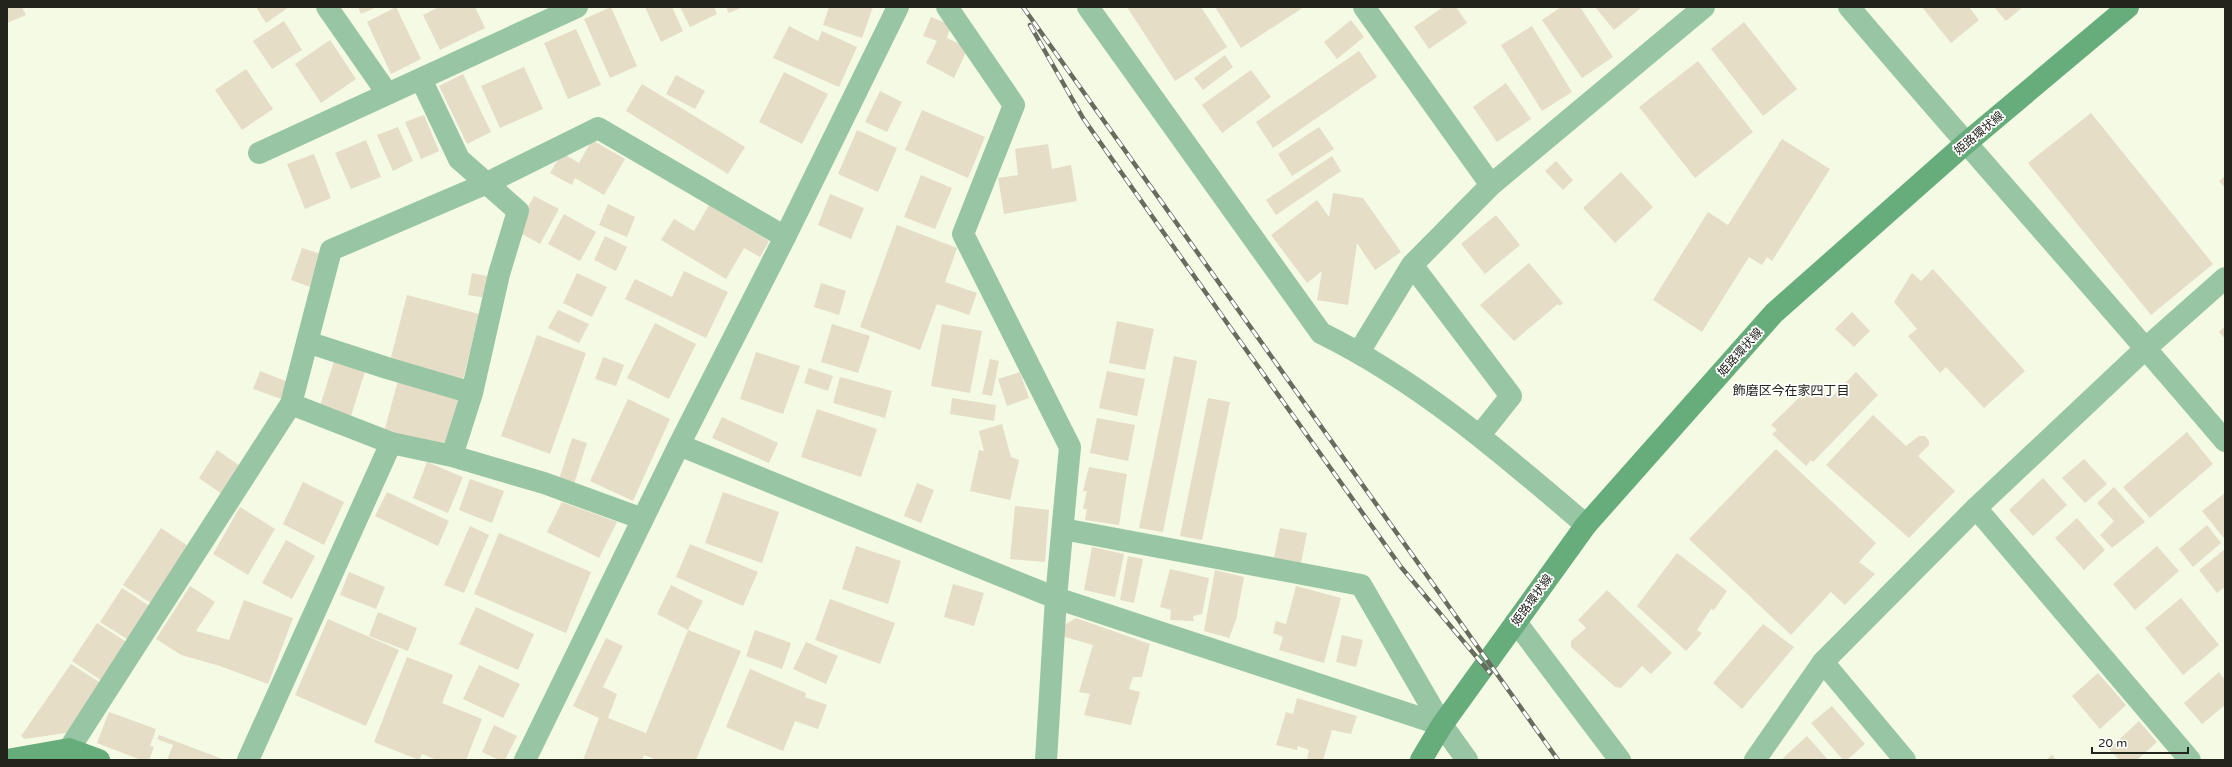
<svg xmlns="http://www.w3.org/2000/svg" width="2232" height="767" viewBox="0 0 2232 767" font-family="'Varela Round','Noto Sans JP',sans-serif">
	<style>
		.building { fill: #e6ddc7 }
		.lines { fill: none; stroke-linecap: round; stroke-linejoin: round }
		.minor { stroke: #98c6a4; stroke-width: 22 }
		.tertiary { stroke: #98c6a4; stroke-width: 22 }
		.secondary { stroke: #66ad7b; stroke-width: 22 }
		.rail-casing { stroke: #686c5f; stroke-width: 4.5 }
		.rail { stroke: #fff; stroke-width: 3; stroke-dasharray: 9; stroke-linecap: butt }
		.labels { text-anchor: middle; dominant-baseline: central; stroke-width: 3.5; stroke-linejoin: round; paint-order: stroke }
		.street-label { font-size: 12px; fill: #23251d; stroke: #fff }
		.neighbourhood-label { font-size: 13px; fill: #23251d; stroke: #fff }
	</style>
	<rect width="100%" height="100%" fill="#f4fae3"/>
	<path class="building" d="M7,7H22L26,15L7,23Z
		M256,7H289L266,23Z
		M358,7H377L361,14Z
		M396,7L421,59L391,74L367,22Z
		M439,7H475L485,28L440,50L423,15Z
		M611,7L637,66L610,78L584,19Z
		M645,7H672L683,31L661,42Z
		M680,7H714L717,14L690,27Z
		M726,7H743L729,13Z
		M829,7H873L862,38L823,25Z
		M1127,7H1201L1227,47L1175,81Z
		M1215,7H1304L1241,48Z
		M1443,7H1456L1467,23L1429,49L1414,27Z
		M1561,7H1580L1613,57L1582,78L1542,20Z
		M1595,7H1642L1614,30Z
		M1922,7H1969L1979,20L1951,43Z
		M1994,7H2023L2006,21Z
		M931,17L951,25L947,38L968,48L954,78L926,63L937,41L923,36Z
		M1351,20L1364,37L1337,59L1324,42Z
		M284,21L302,50L272,69L253,41Z
		M1744,22L1797,89L1763,116L1711,49Z
		M789,26L818,41L822,31L857,47L839,87L773,58Z
		M1532,26L1572,92L1542,111L1501,45Z
		M576,29L601,85L568,99L544,43Z
		M330,40L356,79L321,103L295,64Z
		M1359,51L1377,77L1273,148L1256,122Z
		M1225,55L1233,67L1203,90L1194,78Z
		M1698,61L1753,132L1695,178L1639,107Z
		M524,67L543,109L500,128L481,86Z
		M246,69L273,109L242,130L215,90Z
		M1251,70L1271,97L1222,133L1202,105Z
		M784,72L828,94L802,144L759,122Z
		M463,74L491,132L467,144L439,86Z
		M676,75L705,91L695,109L666,94Z
		M1506,83L1531,119L1497,142L1473,107Z
		M642,84L745,147L728,174L626,111Z
		M880,91L902,102L887,132L865,122Z
		M922,110L985,137L968,178L905,150Z
		M2091,113L2213,264L2151,315L2028,163Z
		M424,115L439,151L421,159L405,122Z
		M398,127L413,161L393,171L377,135Z
		M1319,127L1334,149L1292,176L1278,154Z
		M857,130L897,148L878,192L838,174Z
		M1782,139L1830,169L1772,261L1767,257L1762,265L1749,257L1702,332L1653,300L1708,212L1728,225Z
		M366,140L381,177L351,189L335,153Z
		M592,140L625,159L604,195L575,178L572,185L550,173L562,153L579,163Z
		M1048,144L1052,169L1071,165L1077,201L1004,214L998,178L1018,175L1015,149Z
		M314,154L331,198L305,209L287,164Z
		M1332,156L1341,171L1276,215L1266,200Z
		M1556,161L1573,180L1563,190L1545,171Z
		M1621,172L1653,207L1615,243L1583,208Z
		M921,175L952,188L935,229L904,217Z
		M2225,176V188L2219,181Z
		M1333,193L1363,198L1401,252L1375,270L1357,243L1348,305L1317,300L1322,271L1307,283L1271,235L1317,200L1329,217Z
		M830,194L864,208L851,239L818,225Z
		M534,196L559,209L540,244L515,230Z
		M608,204L635,217L627,237L599,225Z
		M709,205L769,241L760,257L744,248L726,279L661,240L674,219L694,231Z
		M564,214L596,232L580,261L548,244Z
		M1496,215L1520,245L1485,274L1461,244Z
		M897,225L957,248L945,282L977,293L969,315L937,304L920,350L860,327Z
		M605,236L627,247L616,271L594,260Z
		M302,248L321,254L310,287L291,280Z
		M1529,263L1563,303L1560,306L1558,304L1514,341L1480,305Z
		M1933,269L2025,371L1984,408L1946,367L1940,373L1908,336L1917,329L1894,302L1912,273L1921,281Z
		M684,271L728,292L706,338L625,299L635,279L672,297Z
		M472,273L491,277L487,298L468,295Z
		M577,273L607,287L592,317L563,303Z
		M821,283L846,291L839,315L814,307Z
		M407,295L479,314L462,384L389,365Z
		M558,310L589,324L579,343L548,328Z
		M1852,312L1870,331L1854,347L1835,329Z
		M1117,321L1154,329L1145,370L1109,363Z
		M655,323L696,344L669,399L627,378Z
		M832,324L870,336L858,373L821,362Z
		M942,324L982,331L970,393L931,386Z
		M2225,326V339L2219,332Z
		M537,335L586,353L550,454L501,436Z
		M756,352L800,366L783,414L740,399Z
		M336,355L367,365L351,416L320,406Z
		M1174,356L1197,361L1163,532L1139,528Z
		M603,357L624,365L616,386L595,379Z
		M990,359L999,361L992,396L982,394Z
		M809,368L833,376L828,391L804,383Z
		M260,371L288,382L281,399L253,389Z
		M1107,371L1145,379L1137,416L1099,408Z
		M1020,372L1029,398L1007,406L998,379Z
		M1856,372L1878,395L1813,462L1811,460L1806,466L1772,434L1777,430L1771,425L1807,390L1817,386L1830,399Z
		M399,377L464,394L449,450L384,432Z
		M840,377L892,391L885,418L833,403Z
		M952,398L996,405L994,421L950,414Z
		M1208,398L1230,402L1202,540L1180,536Z
		M628,399L670,419L633,501L590,481Z
		M817,409L877,429L861,477L801,457Z
		M1873,415L1906,446L1919,436H1925L1929,441V445L1918,456L1955,491L1909,538L1826,465Z
		M722,417L778,443L769,463L712,438Z
		M1097,418L1135,425L1128,461L1090,453Z
		M1002,424L1011,457L1019,460L1010,500L970,491L979,450L984,451L979,431Z
		M2187,432L2213,464L2150,518L2123,487Z
		M572,438L587,443L573,487L558,483Z
		M1776,449L1876,543L1859,562L1875,574L1845,605L1831,592L1791,635L1689,539Z
		M217,450L240,466L222,494L199,478Z
		M2084,459L2107,484L2085,503L2062,478Z
		M427,462L463,477L448,513L413,498Z
		M1089,467L1127,474L1119,525L1085,520L1087,509H1083L1087,491H1083Z
		M2043,478L2067,505L2033,536L2009,510Z
		M470,479L504,491L492,523L459,510Z
		M303,482L344,502L324,545L283,524Z
		M917,483L934,490L921,523L904,516Z
		M2114,487L2145,522L2112,548L2100,535L2114,521L2097,503Z
		M387,492L449,521L438,546L375,516Z
		M723,492L779,512L762,563L705,543Z
		M2225,493V536L2223,537L2202,511Z
		M562,502L617,522L599,558L547,532Z
		M1015,506L1049,510L1045,562L1010,559Z
		M240,507L275,529L248,575L213,554Z
		M2077,518L2105,550L2084,570L2055,538Z
		M2207,525L2221,543L2193,567L2179,549Z
		M470,526L489,535L464,593L444,585Z
		M161,528L191,548L154,605L123,585Z
		M1280,528L1307,533L1301,563L1274,558Z
		M499,533L591,572L566,633L474,594Z
		M286,540L315,556L292,599L262,583Z
		M690,544L758,572L743,606L676,577Z
		M856,546L901,561L888,604L842,589Z
		M2157,546L2179,571L2135,610L2113,584Z
		M1092,547L1124,554L1115,597L1084,590Z
		M2225,549V587L2217,593L2199,570Z
		M1677,553L1727,591L1714,610L1711,609L1697,630L1702,633L1686,651L1637,606Z
		M1128,556L1143,559L1134,603L1120,600Z
		M1170,569L1209,578L1202,614L1193,616L1194,621L1170,620L1171,610L1160,607Z
		M1215,570L1244,577L1236,620L1229,638L1204,631Z
		M349,572L385,587L376,609L340,595Z
		M953,584L984,593L974,626L944,617Z
		M671,585L703,601L688,630L657,614Z
		M190,586L215,602L196,631L229,640L244,600L293,618L268,684L220,666L181,655L156,639Z
		M1296,586L1341,598L1324,663L1279,650L1283,637L1273,633L1276,621L1286,624Z
		M122,588L151,607L130,641L100,622Z
		M1607,590L1672,653L1651,674L1642,666L1621,688L1615,687L1571,647V641L1586,628L1578,620Z
		M2181,598L2219,645L2183,675L2145,628Z
		M830,599L895,623L880,664L815,640Z
		M476,607L534,634L518,670L459,644Z
		M378,612L417,628L408,651L369,636Z
		M1076,618L1150,644L1142,677H1133L1129,689L1140,692L1131,725L1084,715L1090,694L1079,692L1093,645L1065,637L1061,627Z
		M328,619L399,650L366,726L295,695Z
		M97,623L131,645L107,684L72,661Z
		M1763,624L1794,647L1742,709L1713,683Z
		M688,630L741,651L696,760H657L644,755L642,760H583L599,718L573,706L606,638L623,646L603,687L617,694L608,718L646,733Z
		M755,630L791,643L782,669L746,656Z
		M1342,635L1363,640L1356,667L1336,662Z
		M806,642L838,656L826,684L793,669Z
		M407,657L453,675L442,703L482,719L466,760H437L422,754L419,760L374,742Z
		M71,664L107,687L79,731L25,739L21,736Z
		M479,665L520,684L503,718L463,699Z
		M750,669L806,693L805,697L827,705L818,729L795,721L783,751L726,727Z
		M2219,672L2225,680V705L2202,724L2184,703Z
		M2098,673L2126,705L2100,729L2072,696Z
		M1297,698L1357,716L1351,734L1332,730L1323,760L1307,759L1309,750L1298,746L1297,750L1276,745L1286,712L1293,714Z
		M1832,706L1865,744L1847,760H1843L1811,723Z
		M109,712L156,729L150,746L154,747L149,760H141L97,743Z
		M2139,721L2157,742L2137,760H2119L2109,749Z
		M494,725L517,736L505,760H499L482,752Z
		M159,735L225,760H167L173,745L157,739Z
		M1807,736L1828,760H1781Z
		M2052,755L2056,760H2046Z"/>
	<g class="lines">
		<path class="minor" d="M327,7L387,93
			M947,7L1014,105L963,234L1070,447L1056,598L1046,760
			M1088,7L1321,333C1419,381 1503,454 1586,525
			M1364,7L1491,185
			M1849,7C1973,153 2101,295 2225,441
			M421,79L459,159L518,211L499,274L472,393
			M259,153L577,7
			M1412,265L1511,396L1480,435
			M307,342L387,368L472,393L452,456
			M1359,352L1412,265L1491,185L1704,7
			M291,404L391,443L452,456L544,483L643,519
			M679,445L1056,598L1442,725
			M1976,508L2190,760
			M1063,529L1361,585L1442,725
			M1823,662L1905,760
			M62,760L291,404L331,250L485,184L598,128L785,237
			M248,760L391,443
			M525,760L679,445L785,237L898,7
			M1755,760L1823,662L1976,508L2146,348L2225,278"/>
		<path class="tertiary" d="M1516,622L1620,760
			M1442,725L1467,760"/>
		<path class="secondary" d="M7,760L69,749L99,760
			M1421,760L1442,725L1586,525L1774,313L1965,144L2128,7"/>
		<g class="rail-casing">
			<path id="rail" d="M1023,7L1558,760
				M1030,25L1083,118L1232,330L1401,567L1490,673"/>
		</g>
		<use href="#rail" class="rail"/>
	</g>
	<g class="labels">
		<g class="street-label">
			<text transform="translate(1979 133) rotate(-40)">姫路環状線</text>
			<text transform="translate(1740 352) rotate(-48)">姫路環状線</text>
			<text transform="translate(1532 600) rotate(-54)">姫路環状線</text>
		</g>
		<g class="neighbourhood-label">
			<text x="1791" y="391">飾磨区今在家四丁目</text>
		</g>
	</g>
	<rect width="2232" height="767" fill="none" stroke="#23251d" stroke-width="16"/>
	<path d="M2092 747v6h96v-6" fill="none" stroke="#23251d" stroke-width="2"/>
	<text x="2098" y="747" font-size="12" fill="#23251d" stroke="#ffffff" stroke-width="3" paint-order="stroke">20 m</text>
</svg>
